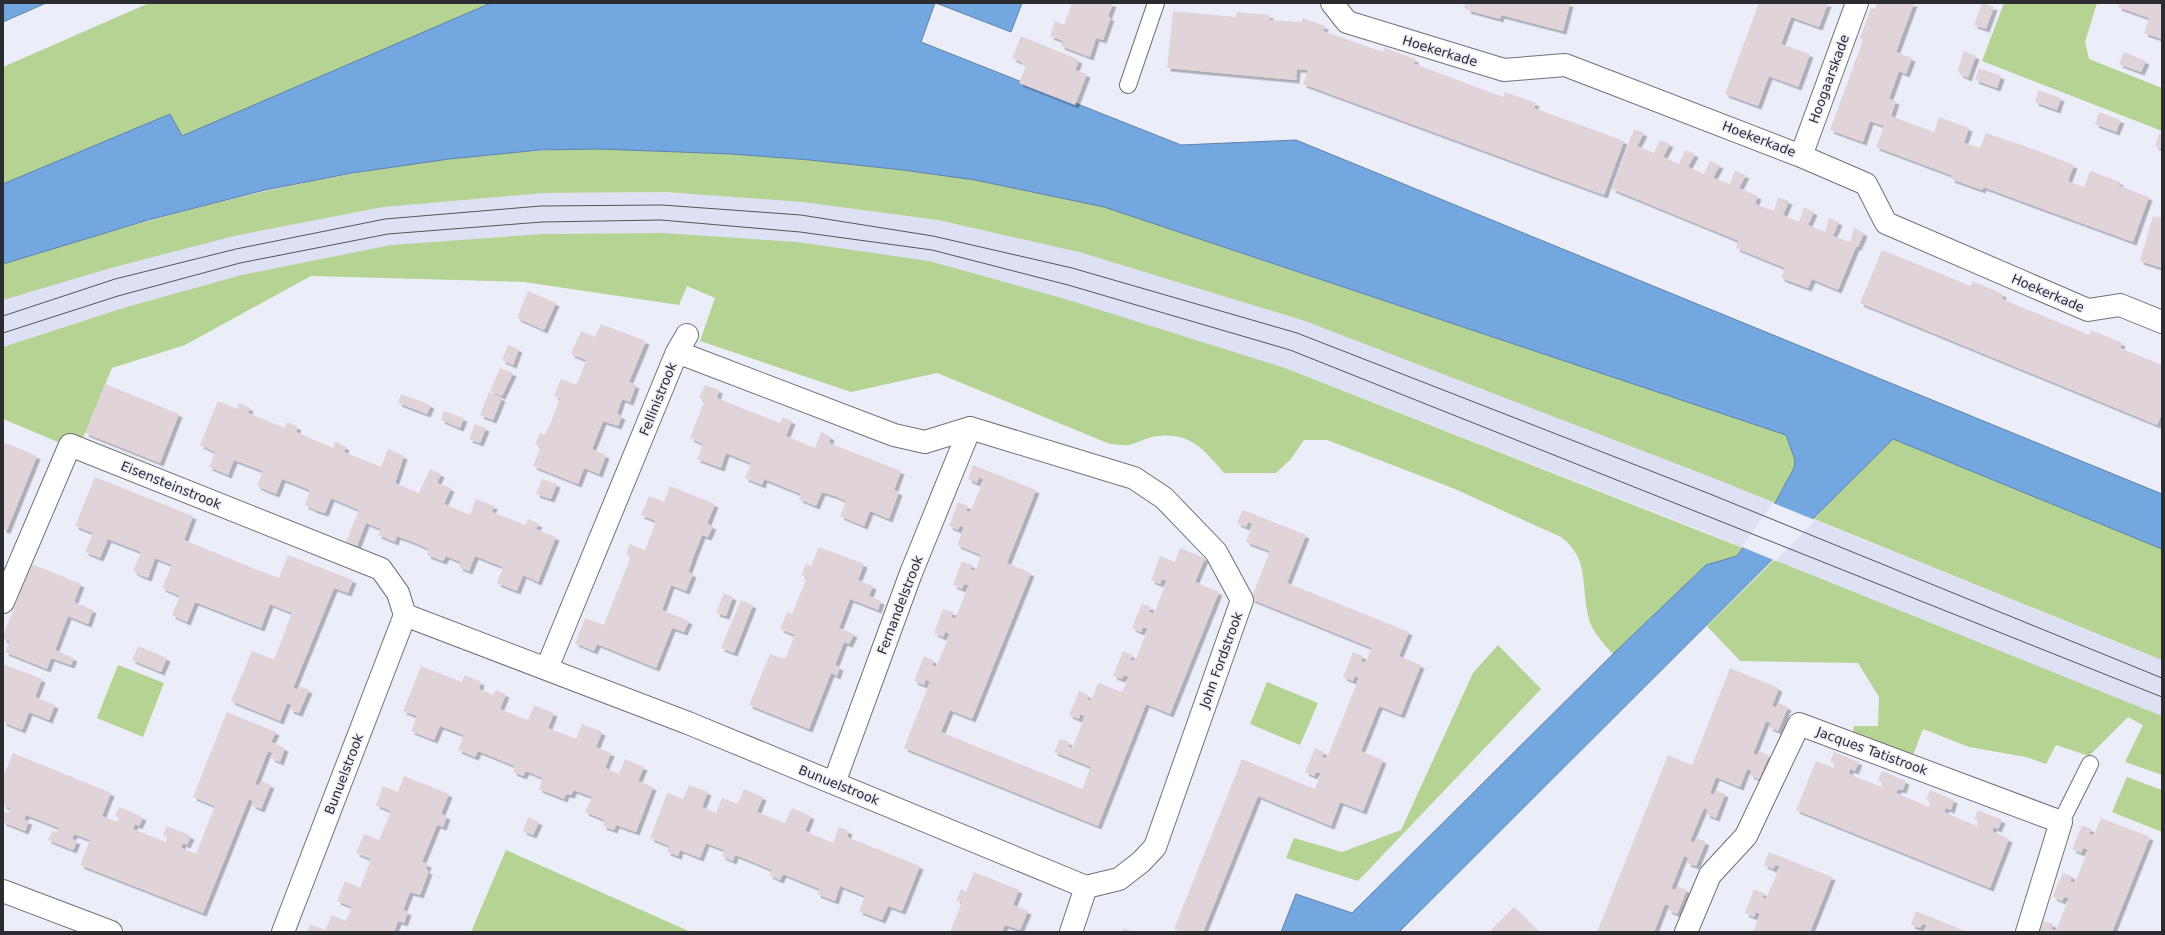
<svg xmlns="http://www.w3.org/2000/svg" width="2165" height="935" viewBox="0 0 2165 935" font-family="'DejaVu Sans',sans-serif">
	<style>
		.built { fill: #dde1f3 }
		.green { fill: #b5d392 }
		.water { fill: #73a7e0; stroke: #5d82ab }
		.pier { fill: #ebeef9 }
		.building { fill: #e1d4d8; filter: url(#shadow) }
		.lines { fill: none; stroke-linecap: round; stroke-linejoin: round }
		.service-casing { stroke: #6f717a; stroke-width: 18 }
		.minor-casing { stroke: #6f717a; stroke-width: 24 }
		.service { stroke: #fff; stroke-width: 16 }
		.minor { stroke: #fff; stroke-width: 22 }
		.tram { stroke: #53555a; stroke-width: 1 }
		.labels { text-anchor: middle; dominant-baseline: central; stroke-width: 3; stroke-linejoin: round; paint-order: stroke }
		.street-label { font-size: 13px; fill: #2b2c30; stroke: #ebeef9 }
	</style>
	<defs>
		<filter id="shadow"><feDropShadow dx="3.5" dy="3.5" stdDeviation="0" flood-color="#0004"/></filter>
	</defs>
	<rect width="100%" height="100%" fill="#ebeef9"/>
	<path class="built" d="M665,192L802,202L938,220L1079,252L1305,321L1716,479L1851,535L2162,660V716L1830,584L1696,528L1285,368L663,233L543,234L123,308L3,347V300L111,268L234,236L383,207L544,193Z"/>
	<path class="green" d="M149,3H491L182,136L170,114L3,184V67Z
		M2004,3H2097L2085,42L2089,59L2162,88V131L1982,61Z
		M599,149L732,154L810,160L903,170L975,180L1104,207L1786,435L1795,460L1794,468L1775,503L1716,479L1305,321L1079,252L938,220L802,202L665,192L544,193L383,207L234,236L111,268L3,300V264C197,203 394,151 599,149Z
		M663,233L797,242L929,261L1065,299L1285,368L1743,548L1737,556L1706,565L1613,654C1604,644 1592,632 1589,619C1580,587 1591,560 1561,537L1455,489L1327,440H1304L1291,459L1276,473H1224C1203,448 1188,430 1152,437C1144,439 1137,443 1129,445C1123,446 1116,444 1110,444L937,373L851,392L700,341L715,298L687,286L679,305L524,282L311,276L185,345L112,368L83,438L58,442L3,419V347L123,308L242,275L391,245L543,234Z
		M1893,439L2162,549V660L1814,519Z
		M1774,560L2162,716V775L2125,762L2143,725L2128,717L2089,756L2056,745L2046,764L2026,757L1969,747L1923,729L1913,755L1853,732L1854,726H1878L1879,697L1858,663L1740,661L1707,626Z
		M1498,645L1541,689L1358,881L1286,858L1294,838L1342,852L1401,830L1473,673Z
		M118,665L164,683L143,737L97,718Z
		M1267,682L1318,703L1300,745L1250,724Z
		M2127,777L2162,790V832L2112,812Z
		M506,850L691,932H471Z"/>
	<path class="water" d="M3,3H46L3,22Z
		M491,3H935L921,42L1181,145L1296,140L2162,494V549L1893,439L1399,932H1281L1296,894L1352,913L1613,654L1706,565L1737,556L1775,503L1794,468L1795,460L1786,435L1104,207L975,180L903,170L810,160L732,154L599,149L540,150L449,159L352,173L265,190L148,220L3,264V184L170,114L182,136Z
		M936,3H1022L1011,32Z"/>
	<path class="pier" d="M1773,503L1815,520L1776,561L1742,547Z"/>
	<path class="building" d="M1072,3H1113L1108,17H1111L1103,40L1096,38L1090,57L1061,46L1063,41L1050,36L1055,21L1064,25Z
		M1459,3H1570L1563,31L1501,15L1500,19L1467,10L1468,6Z
		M1759,3H1828L1819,27L1791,17L1781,44L1810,54L1798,87L1769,76L1758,106L1725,94Z
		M1877,3H1914L1896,52L1912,58L1906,74L1899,71L1889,99L1896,101L1891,116L1934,132L1939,117L1969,128L1964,143L1980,148L1986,133L2030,148L2074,165L2068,181L2084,187L2090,171L2120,182L2119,186L2149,197L2133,242L1983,187L1982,190L1951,179V175L1876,147L1884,126L1870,121L1863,142L1830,130L1863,40L1860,38L1871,8L1875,9Z
		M1982,3L1994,7L1986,29L1974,25Z
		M2119,3H2162V39L2144,33L2149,18L2118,7Z
		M1173,11L1236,17L1237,12L1270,15V20L1301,22L1303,18L1325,26L1323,31L1383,52L1385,48L1415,59V64L1503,97L1505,92L1536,103L1534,108L1624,141L1604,195L1303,84L1308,70L1297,69L1296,80L1167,68Z
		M1021,36L1079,60L1075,70L1087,74L1075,105L1019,83L1026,66L1022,65L1023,63L1012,58Z
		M1964,51L1976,56L1968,78L1960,74L1958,70Z
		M2124,52L2146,61L2141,72L2119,64Z
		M1979,68L2001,76L1997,88L1975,80Z
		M2039,90L2061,98L2057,110L2035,102Z
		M2099,112L2121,120L2116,132L2095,124Z
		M1634,129L1644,133L1637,146L1654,153L1660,140L1670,144L1663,157L1679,164L1685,150L1695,154L1688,167L1704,174L1710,161L1720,165L1713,178L1730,184L1735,171L1746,175L1739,188L1758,196L1755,204L1774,211L1778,197L1789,201L1783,215L1799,222L1804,207L1814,212L1808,225L1825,232L1829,218L1839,222L1833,236L1850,242L1854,228L1864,233L1858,247H1856L1838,290L1812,279L1808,288L1781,278L1785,268L1736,248L1739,241L1612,189Z
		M2159,134L2162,135V149L2155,146Z
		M2153,216L2162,218V268L2140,261Z
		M1882,250L1971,286L1972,281L2003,294L2002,299L2089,335L2091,330L2122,343L2120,348L2162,365V413L2157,425L1860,303Z
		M528,291L556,303L544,330L517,318Z
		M601,324L646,341L629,382L636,385L630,402L622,399L617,414L622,416L618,426L603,421L592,449L606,455L599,474L584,468L578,484L533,466L541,446L535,444L540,433L545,435L553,417L560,398L554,396L561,379L576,385L582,372L586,360L571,354L581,331L595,337Z
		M508,345L519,349L513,365L502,360Z
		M500,368L513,373L502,396L490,391Z
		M105,384L179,414L160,463L85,433Z
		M705,385L719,390L717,398L780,423L783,417L792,421L786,436L815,448L821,432L831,437L829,443L901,471L894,490L899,492L889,519L870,511L864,526L840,516L846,501L835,496L822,492L816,506L799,499L801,494L764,479L762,485L745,478L751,463L726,453L721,468L697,459L703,444L690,438L705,400L699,398Z
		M489,392L502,398L493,420L480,415Z
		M401,394L431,405L427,414L398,403Z
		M218,401L237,409L239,403L250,408L248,413L285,428L287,422L298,427L296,432L333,448L335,441L346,447L344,452L381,467L388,449L404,456L395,483L419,493L430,469L441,474L437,483L451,488L444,504L470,515L476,499L494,506L492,512L525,525L528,519L539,524L536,529L556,537L538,582L523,575L517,591L497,583L503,567L475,556L469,571L459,567L461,562L446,556L443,561L427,555L429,549L413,542L397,536L395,542L378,535L381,529L366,523L357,546L346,542L359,510L331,498L325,513L315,510L305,505L310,490L282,479L276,494L266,490L257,486L263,471L234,460L228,475L209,467L215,452L200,445Z
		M444,411L464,418L460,428L441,420Z
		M475,424L486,428L480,443L469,439Z
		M3,442L37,456L7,530L3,529Z
		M973,465L1036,490L1007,563L1031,573L972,719L950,710L941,732L1082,789L1091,767L1054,752L1060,739L1069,742L1068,746L1072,749L1085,716L1080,714L1079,719L1069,715L1079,691L1088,695L1087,699L1091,701L1098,683L1122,692L1129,677L1124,675L1122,679L1113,676L1123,651L1132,655L1130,660L1135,661L1148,629L1143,627L1141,632L1132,628L1137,615L1142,604L1151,607L1149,612L1154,614L1167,581L1162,579L1160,584L1151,580L1160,556L1175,562L1180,548L1205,558L1195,582L1219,592L1170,714L1146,704L1098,826L904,748L930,682L926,679L924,685L914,681L924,656L933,660L932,665L936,667L950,634L945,632L943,637L934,633L943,609L953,612L951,617L955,619L969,585L964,584L962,589L953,585L962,561L972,565L970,569L975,571L981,555L957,545L964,528L960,525L958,530L949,526L958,502L968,506L966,511L970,512L984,480L979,477L977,483L968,479Z
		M95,477L193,516L184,540L255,569L279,578L288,555L353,580L348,593L334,588L293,688L298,690L300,686L309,690L299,713L290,710L292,705L287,703L280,721L231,701L252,651L274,660L292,613L270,604L261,628L195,602L187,622L172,615L180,596L162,588L172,565L155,558L148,578L140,575L133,571L141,552L108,539L100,558L85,552L93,533L75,526Z
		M542,479L557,484L551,499L536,494Z
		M670,486L715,504L707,524L713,526L708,537L702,535L695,553L688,572L693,574L686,591L671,585L662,610L689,621L684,632L672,628L656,668L597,644L594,651L575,643L585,618L604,625L631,556L626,554L630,544L645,550L656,521L641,515L649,496L664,502Z
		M1243,510L1306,535L1287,583L1409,632L1399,656L1421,665L1401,715L1379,706L1361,751L1383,760L1363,811L1340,802L1331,826L1258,796L1203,932H1181L1174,929L1242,759L1315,789L1321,773L1316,772L1314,776L1305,772L1315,748L1324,752L1322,757L1327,758L1359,678L1355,676L1353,681L1343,677L1353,652L1363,656L1361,661L1365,663L1372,648L1251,599L1270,551L1246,542L1253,524L1248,522L1246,527L1237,523Z
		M819,547L864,564L858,580L873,586L869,596L881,601L878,610L850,599L839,628L854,634L849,644L844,642L835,665L840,667L837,676L831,673L809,729L749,705L770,654L785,659L795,635L780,629L787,612L792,614L807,577L801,575L806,564L811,566Z
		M32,564L81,584L74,602L93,610L88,624L68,616L55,650L74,658L71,665L51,658L47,669L5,652L10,641L3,639V636Z
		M724,593L733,597L726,616L716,613Z
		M741,600L753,605L734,653L721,648Z
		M138,646L167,658L161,672L132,660Z
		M3,664L42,679L35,697L55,705L49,720L29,712L22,730L3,722Z
		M421,666L462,682L465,675L481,682L479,689L493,695L496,690L506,694L500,709L528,720L534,705L554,713L548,728L576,739L582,724L602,732L596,747L611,753L605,768L619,774L625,759L644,767L638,781L653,787L636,832L616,825L614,830L603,826L605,820L585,812L592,797L574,790L571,795L566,794L564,799L539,789L543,778L526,771L523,776L513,772L515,766L478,751L475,757L458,750L464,735L440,726L434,740L411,731L417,716L403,711Z
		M1730,668L1779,688L1772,706L1777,708L1779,703L1788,707L1778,731L1769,727L1771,723L1766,721L1753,754L1758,755L1759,751L1769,755L1759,779L1750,775L1752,771L1747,769L1740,787L1716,777L1710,793L1714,795L1716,790L1725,794L1716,818L1706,814L1708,810L1704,808L1690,841L1695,843L1697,838L1706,842L1696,866L1687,863L1689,858L1684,856L1671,889L1676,890L1678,886L1687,890L1677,914L1668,910L1670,906L1665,904L1654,932H1597L1668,755L1692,765Z
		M227,712L276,732L271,742L285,748L280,762L271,758L273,753L268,751L255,784L259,786L261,781L271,785L261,809L252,805L253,801L249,799L203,913L80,865L90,840L74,834L72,839L77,841L73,850L48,840L52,831L57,832L59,828L42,821L26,815L24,820L29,821L25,831L3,822L4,812L9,813L11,809L3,805V777L13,753L111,793L102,816L118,822L119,818L115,816L119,807L143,817L139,826L135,824L133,829L166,842L168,838L163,835L167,826L191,836L187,845L183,843L181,848L196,854L215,806L193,797Z
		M1834,752L1859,762L1855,771L1850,769L1849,774L1881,787L1883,782L1878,781L1882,771L1906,781L1903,790L1898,789L1896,793L1929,807L1931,802L1926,800L1930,790L1954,800L1951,810L1946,808L1944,812L1960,819L1977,826L1979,821L1974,819L1978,810L2002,820L1998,829L1994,827L1992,831L2009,839L1990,888L1796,810L1816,761L1834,768L1835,763L1830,762Z
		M404,776L449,794L441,814L447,816L443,827L437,825L422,862L428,864L426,870L429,871L420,895L410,892L403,910L408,912L404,923L398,921L394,932H307L310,924L325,930L332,915L346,921L352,907L337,901L345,881L360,888L371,859L356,853L364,834L379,840L391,811L376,805L383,786L398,792Z
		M689,785L708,792L702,807L716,813L722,798L738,804L744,789L763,797L757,812L785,823L792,808L811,816L805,831L833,843L839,827L849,831L847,837L920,866L902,911L888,906L882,920L859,911L865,896L840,886L835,901L817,894L820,889L800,881L783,874L780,880L769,875L772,870L753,862L735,855L733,861L722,856L724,850L706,843L700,858L680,850L678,856L667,852L669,846L650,838L667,793L683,799Z
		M528,817L539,822L533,835L523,831Z
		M2101,818L2150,837L2112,932H2039L2043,921L2053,924L2051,929L2056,931L2069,898L2064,897L2062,901L2053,897L2057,886L2063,873L2072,876L2070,881L2075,883L2088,850L2083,848L2081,853L2072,849L2082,825L2091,829L2089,834L2094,835Z
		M1769,852L1832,877L1810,932H1753L1760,914L1756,912L1754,917L1745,913L1749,902L1754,889L1764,893L1762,897L1766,899L1780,866L1775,865L1773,869L1764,865Z
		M974,872L1019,890L1013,905L1028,911L1020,930L1005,925L1002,932H950L962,902L956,900L961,889L966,892Z
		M1514,907L1539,932H1489Z
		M1916,911L1968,932H1924L1927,925L1922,924L1920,928L1911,925Z
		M1123,928L1133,932H1122Z"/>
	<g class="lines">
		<g class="service-casing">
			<path id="service" d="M1128,85L1156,3
				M2061,822L2090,764"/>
		</g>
		<g class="minor-casing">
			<path id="minor" d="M1332,3L1347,22L1504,70L1565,65L1599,78L1801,156L1866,184L1886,223L2088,310L2120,305L2162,322
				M1801,156L1857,3
				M677,352L687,335
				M970,428L1134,478L1164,498L1216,552L1242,600L1155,847L1141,862L1119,879L1086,887
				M3,602L70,445L381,569L398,593L405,615
				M405,615L688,723L1086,887L1071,932
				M547,668L677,352L894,435L925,442L970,428
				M834,783L911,573L970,428
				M3,891L111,932
				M283,932L405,615
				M1686,932L1710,875L1746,836L1799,724L2061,822L2027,932"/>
		</g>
		<use href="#service" class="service"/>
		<use href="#minor" class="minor"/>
		<path class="tram" d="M3,316L115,279L236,249L385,219L541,206L662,205L801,215L933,236L1072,268L1297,333L1710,494L2162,678
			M3,333L118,296L240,263L388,234L542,222L661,220L800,232L932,250L1068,285L1290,350L2162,697"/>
	</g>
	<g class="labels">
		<g class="street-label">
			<text transform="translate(1440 51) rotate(17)">Hoekerkade</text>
			<text transform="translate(1829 79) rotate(-70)">Hoogaarskade</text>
			<text transform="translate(1759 139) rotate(21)">Hoekerkade</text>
			<text transform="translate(2048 293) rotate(23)">Hoekerkade</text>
			<text transform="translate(658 399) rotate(-68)">Fellinistrook</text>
			<text transform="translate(171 485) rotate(22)">Eisensteinstrook</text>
			<text transform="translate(900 605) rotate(-69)">Fernandelstrook</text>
			<text transform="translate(1221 660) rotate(-70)">John Fordstrook</text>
			<text transform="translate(1872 751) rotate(20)">Jacques Tatistrook</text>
			<text transform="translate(344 774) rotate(-69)">Bunuelstrook</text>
			<text transform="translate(839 785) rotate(22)">Bunuelstrook</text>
		</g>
	</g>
	<rect width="2165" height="935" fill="none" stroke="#2b2c30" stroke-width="8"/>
</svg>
